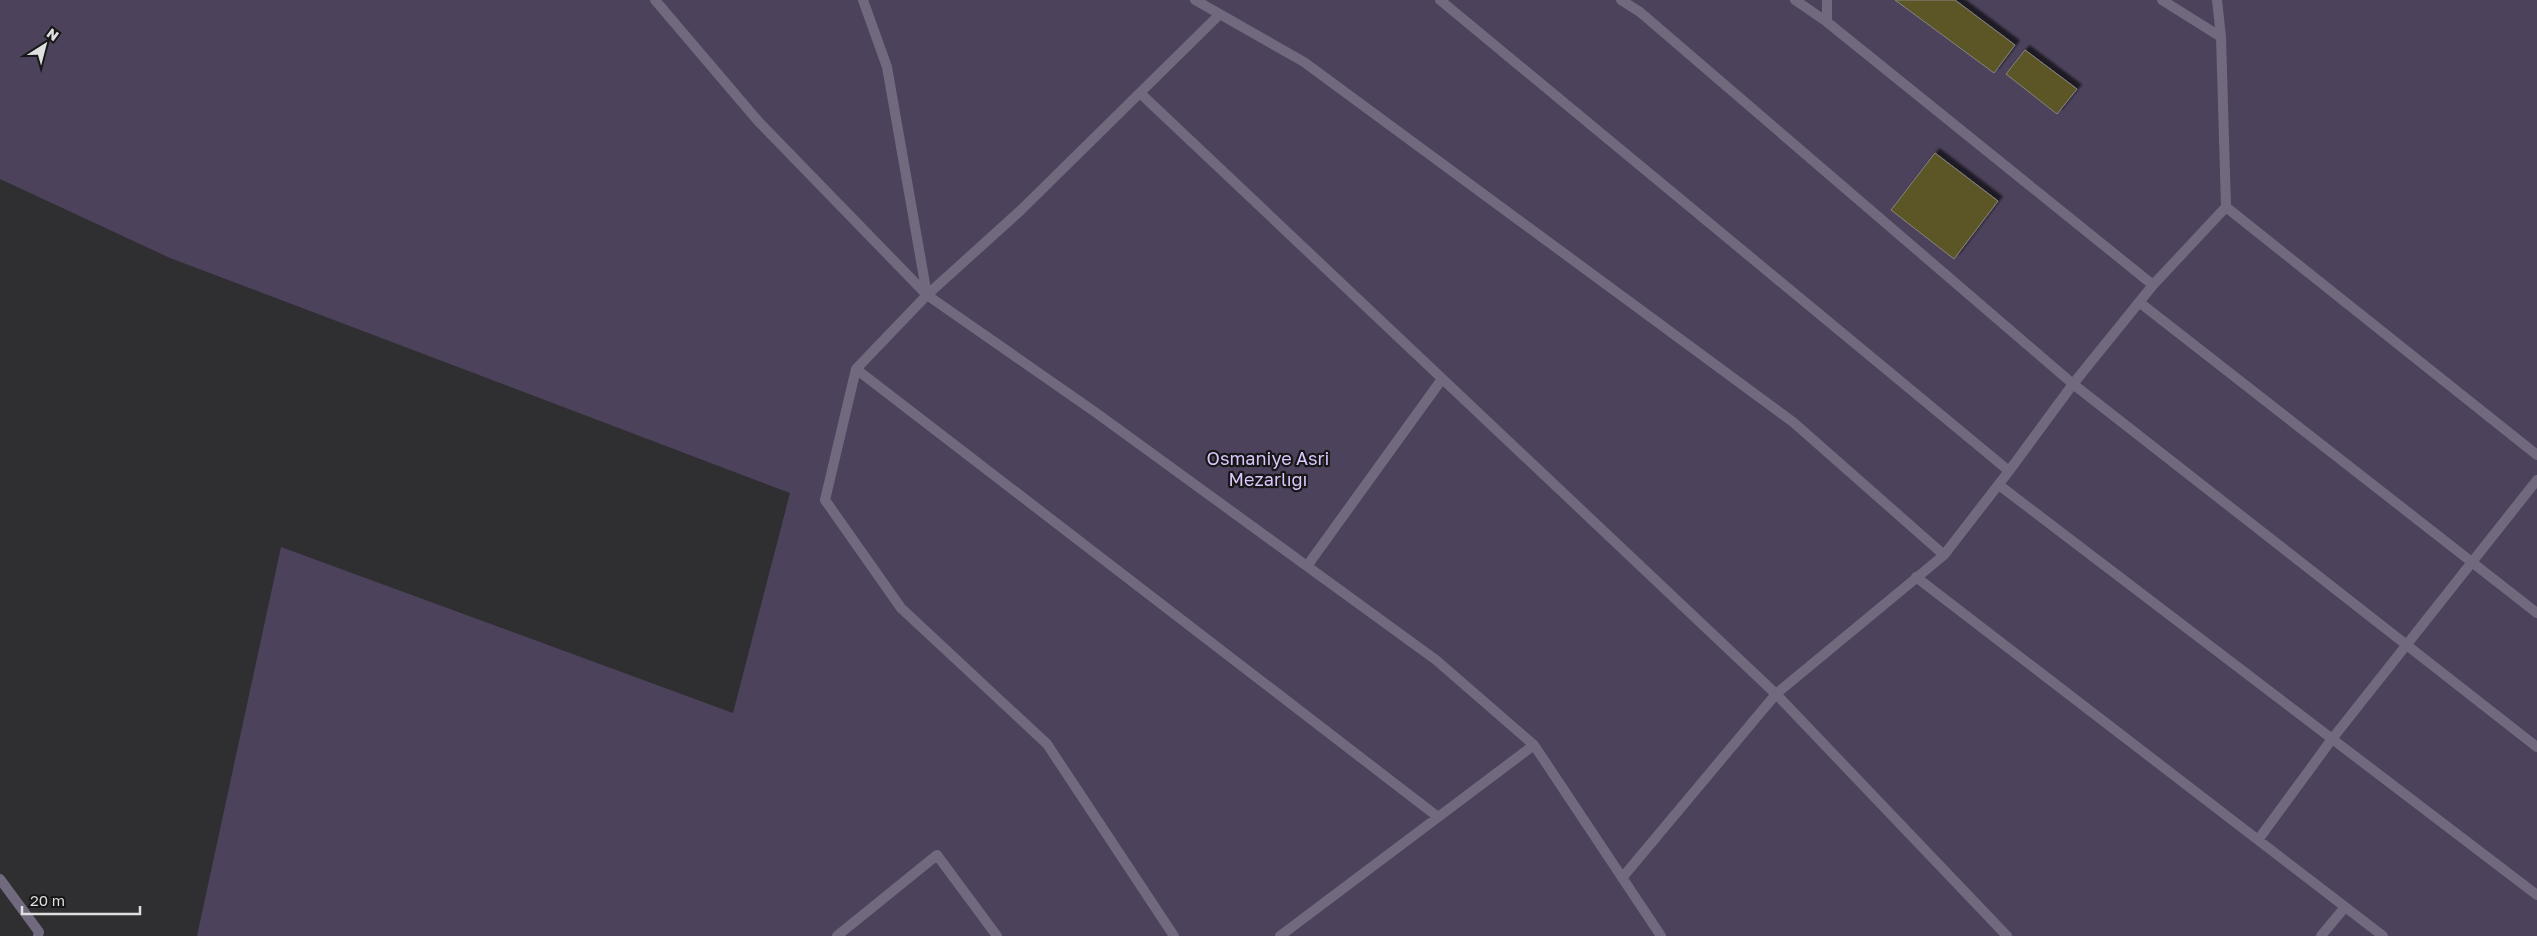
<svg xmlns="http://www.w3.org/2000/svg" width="2537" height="936" viewBox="0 0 2537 936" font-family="'Golos Text',sans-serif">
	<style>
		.green { fill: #4c425b }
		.building { fill: #5c5725; stroke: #858582; filter: url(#shadow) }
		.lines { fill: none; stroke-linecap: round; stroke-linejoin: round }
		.minor { stroke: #71697d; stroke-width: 10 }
		.labels { text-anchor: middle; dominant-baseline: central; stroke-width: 4.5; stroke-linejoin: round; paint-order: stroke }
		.park-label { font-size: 18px; fill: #dcc6fe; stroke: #171718 }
	</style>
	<defs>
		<filter id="shadow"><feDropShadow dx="4.5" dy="-4.5" stdDeviation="1" flood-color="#0009"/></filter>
	</defs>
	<rect width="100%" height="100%" fill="#2f2e30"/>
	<path class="green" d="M0,0H2537V936H197L281,547L733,713L790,493L170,258L0,179Z"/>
	<path class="building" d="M1895,0H1955L2015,45L1994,73Z
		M2025,50L2077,89L2057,114L2006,74Z
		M1935,153L1998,201L1954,259L1891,210Z"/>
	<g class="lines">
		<path class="minor" d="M655,0L758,121L927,295
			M863,0L887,67L927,295L1095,412L1436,660L1534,745L1661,936
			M1195,0L1304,62L1793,422L1944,555
			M1440,0L2009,471
			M1621,0L1640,12L2073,384L2537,747
			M1795,0L1827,22L2153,285
			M2162,0L2221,37
			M1827,22V0
			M1140,93L1776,694L2007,936
			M2226,207L2537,455
			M2139,302L2537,613
			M856,369L1438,817
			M1999,485L2537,895
			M1307,566L1442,379
			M1916,577L2383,936
			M2258,840L2332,739L2537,480
			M1622,878L1776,694L1944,555L2009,471L2073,384L2153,285L2226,207L2221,37L2217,0
			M0,879L39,932L38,936
			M837,936L937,855L997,936
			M1174,936L1047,744L901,608L825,500L856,369L927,295L1021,210L1220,14
			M1280,936L1534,745
			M2321,936L2345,907"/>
	</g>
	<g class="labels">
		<g class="park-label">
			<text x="1268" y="458">Osmaniye Asri<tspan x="1268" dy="21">Mezarlığı</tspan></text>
		</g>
	</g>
	<g transform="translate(45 45) rotate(36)" stroke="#171718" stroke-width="4" paint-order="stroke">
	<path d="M0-4L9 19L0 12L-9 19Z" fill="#dfdfe0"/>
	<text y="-8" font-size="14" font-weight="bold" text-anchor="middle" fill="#dfdfe0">N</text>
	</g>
	<path d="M22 906v8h118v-8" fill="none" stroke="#dfdfe0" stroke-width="2.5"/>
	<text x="30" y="906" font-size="15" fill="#dfdfe0" stroke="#171718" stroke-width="4" paint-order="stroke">20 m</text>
</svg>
